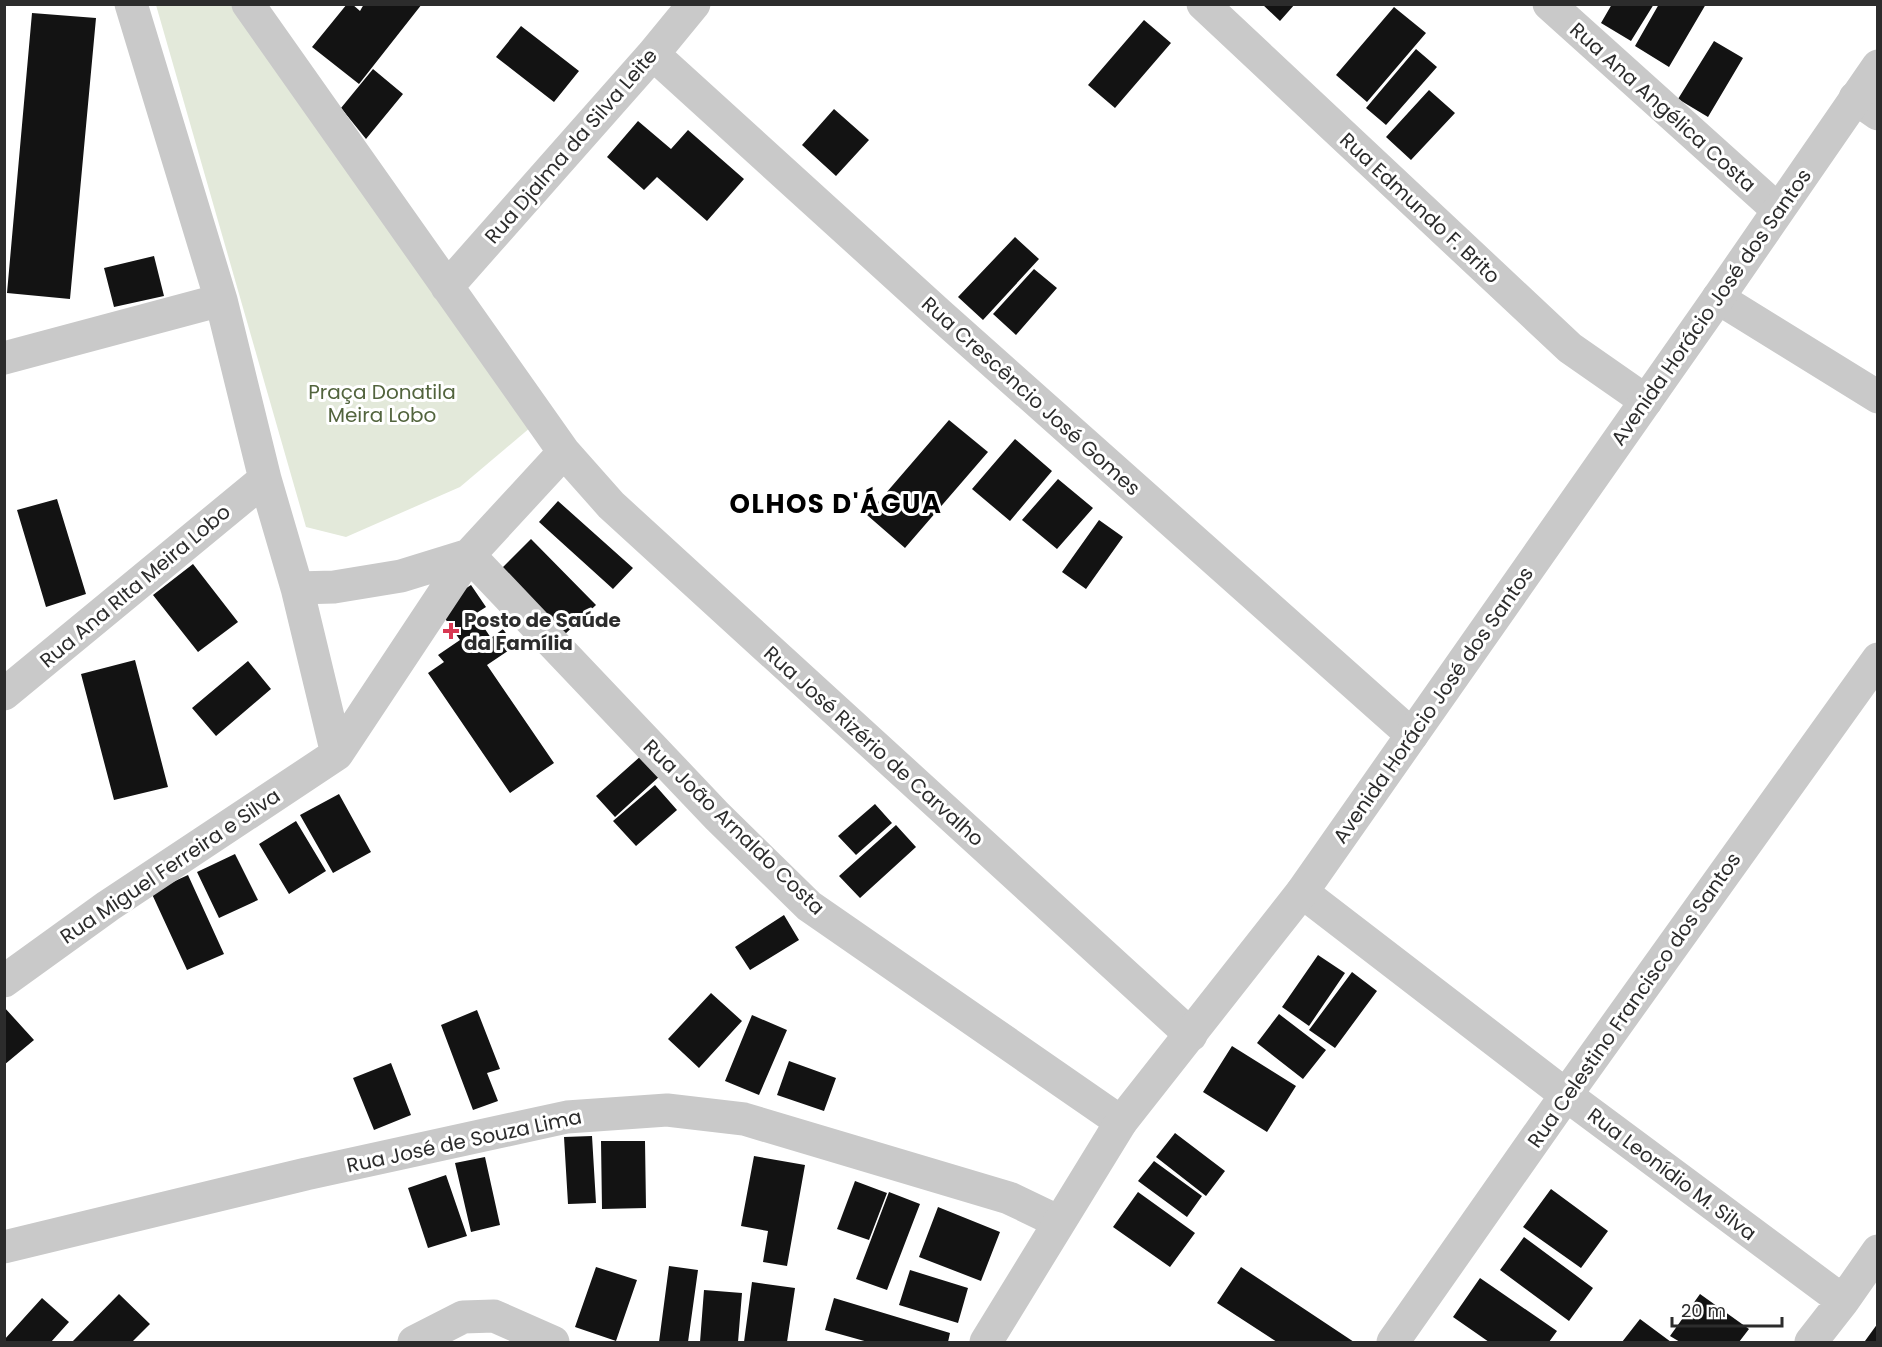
<svg xmlns="http://www.w3.org/2000/svg" width="1882" height="1347" viewBox="0 0 1882 1347" font-family="Poppins,sans-serif">
	<style>
		.green { fill: #e3e9da }
		.building { fill: #131313 }
		.lines { fill: none; stroke-linecap: round; stroke-linejoin: round }
		.minor { stroke: #c9c9c9; stroke-width: 33 }
		.tertiary { stroke: #c9c9c9; stroke-width: 33 }
		.poi-dot { fill: #d83852; stroke: #fff; stroke-width: 2 }
		.labels { text-anchor: middle; dominant-baseline: central; stroke-width: 6; stroke-linejoin: round; paint-order: stroke }
		.street-label { font-size: 20px; fill: #2c2c2c; stroke: #fff }
		.park-label { font-size: 20px; fill: #52643d; stroke: #fff }
		.poi-label { font-size: 20px; font-weight: bold; fill: #2c2c2c; stroke: #fff; text-anchor: start }
		.district-label { font-size: 26px; font-weight: bold; letter-spacing: 1.5px; fill: #000; stroke: #fff }
	</style>
	<rect width="100%" height="100%" fill="#fff"/>
	<path class="green" d="M156,5H236L531,427L460,487L346,537L306,527Z"/>
	<path class="building" d="M347,4H352L360,11L364,4H422L359,84L312,47Z
		M1262,4H1295L1280,21Z
		M1612,4H1654L1631,41L1601,23Z
		M1659,4H1706L1669,67L1635,46Z
		M1394,7L1426,33L1367,102L1336,75Z
		M32,13L96,18L70,299L7,293Z
		M1144,20L1171,43L1115,108L1088,85Z
		M521,26L579,71L554,102L496,57Z
		M1714,41L1743,58L1708,117L1678,99Z
		M1416,49L1437,67L1386,125L1366,108Z
		M373,69L403,94L366,139L341,108Z
		M1429,90L1455,113L1411,160L1386,137Z
		M834,109L869,140L836,176L802,145Z
		M638,121L671,149L688,130L744,179L707,221L657,177L644,190L607,157Z
		M1015,237L1039,259L983,320L958,297Z
		M154,256L164,296L114,307L104,268Z
		M1034,269L1057,288L1016,335L993,314Z
		M949,420L988,452L905,548L867,515Z
		M1015,439L1052,471L1010,521L972,489Z
		M1058,479L1093,508L1057,549L1022,520Z
		M57,499L86,594L46,607L17,510Z
		M558,501L633,568L613,589L539,522Z
		M1099,520L1123,537L1086,589L1062,572Z
		M531,539L596,605L564,635L500,570Z
		M193,564L238,622L198,652L153,595Z
		M471,585L486,607L475,614L491,638L503,629L515,646L487,665L554,763L510,793L428,673L444,662L438,655L460,640L437,607Z
		M135,660L168,787L114,800L81,674Z
		M248,661L271,689L216,736L192,708Z
		M642,755L661,775L615,817L596,796Z
		M655,785L677,810L636,846L613,821Z
		M339,794L371,852L333,873L300,815Z
		M875,804L892,823L856,855L838,836Z
		M296,821L326,871L289,894L259,844Z
		M896,825L916,847L860,898L839,876Z
		M235,854L258,900L219,918L197,872Z
		M188,875L224,954L187,970L151,892Z
		M784,915L799,940L750,970L735,947Z
		M1318,955L1345,973L1309,1026L1282,1007Z
		M1352,972L1377,991L1335,1048L1309,1030Z
		M711,993L742,1021L699,1068L668,1039Z
		M4,1007L34,1040L4,1065Z
		M477,1010L500,1069L487,1073L498,1101L473,1110L441,1025Z
		M1279,1014L1326,1050L1303,1079L1257,1043Z
		M752,1015L787,1030L759,1095L725,1081Z
		M1232,1046L1296,1086L1267,1132L1203,1092Z
		M789,1061L836,1078L824,1111L777,1095Z
		M391,1063L411,1115L374,1130L353,1078Z
		M1175,1133L1225,1171L1206,1196L1156,1157Z
		M592,1136L596,1203L568,1204L564,1137Z
		M601,1141H645L646,1208L602,1209Z
		M754,1156L805,1165L787,1266L763,1262L768,1231L741,1226Z
		M485,1157L500,1225L471,1232L455,1163Z
		M1154,1161L1202,1196L1187,1217L1138,1181Z
		M446,1175L467,1236L428,1248L408,1188Z
		M855,1181L887,1193L869,1240L837,1229Z
		M1551,1189L1608,1231L1581,1268L1523,1227Z
		M889,1192L920,1204L887,1290L856,1279Z
		M1138,1192L1195,1233L1170,1267L1113,1227Z
		M938,1207L1000,1232L981,1281L919,1257Z
		M1524,1237L1593,1288L1569,1321L1500,1270Z
		M669,1266L698,1270L688,1342H659Z
		M596,1267L637,1280L616,1341L575,1327Z
		M1241,1267L1354,1342H1277L1217,1303Z
		M910,1270L968,1288L958,1323L899,1305Z
		M1480,1278L1557,1331L1549,1342H1489L1453,1317Z
		M752,1282L795,1288L787,1342H744Z
		M704,1290L742,1293L738,1342H700Z
		M119,1294L150,1324L132,1342H72Z
		M1700,1294L1749,1329L1739,1342H1680L1670,1336Z
		M42,1298L69,1322L51,1342H7L4,1340Z
		M834,1298L950,1333L948,1342H868L825,1330Z
		M1640,1319L1671,1342H1622Z
		M1878,1323V1342H1868L1865,1341Z"/>
	<g class="lines">
		<path class="minor" d="M131,4L221,300L265,479L297,588L337,754
			M248,4L564,452L611,505L1191,1035
			M1203,4L1570,348L1646,401
			M1549,4L1778,210
			M653,54L939,314L1412,735
			M1855,98L1878,114
			M447,287L653,54L694,4
			M1718,298L1878,397
			M4,358L221,300
			M297,588L334,587L401,576L469,555L564,452
			M4,694L265,479
			M1302,892L1566,1095L1843,1301
			M4,981L108,906L337,754L469,555L717,816L809,906L1121,1122
			M4,1247L306,1174L567,1117L667,1110L744,1119L1009,1198L1059,1222
			M414,1342L463,1317L494,1316L553,1342
			M1393,1342L1566,1095L1878,659
			M1811,1342L1843,1301L1878,1251"/>
		<path class="tertiary" d="M986,1342L1121,1122L1302,892L1718,298L1878,66"/>
	</g>
	<path class="poi-dot" d="M448 622h6v6h6v6h-6v6h-6v-6h-6v-6h6z"/>
	<g class="labels">
		<g class="street-label">
			<text transform="translate(1663 107) rotate(42)">Rua Ana Angélica Costa</text>
			<text transform="translate(571 146) rotate(-49)">Rua Djalma da Silva Leite</text>
			<text transform="translate(1420 208) rotate(43)">Rua Edmundo F. Brito</text>
			<text transform="translate(1711 307) rotate(-55)">Avenida Horácio José dos Santos</text>
			<text transform="translate(1031 396) rotate(42)">Rua Crescêncio José Gomes</text>
			<text transform="translate(135 586) rotate(-40)">Rua Ana RIta Meira Lobo</text>
			<text transform="translate(1433 705) rotate(-55)">Avenida Horácio José dos Santos</text>
			<text transform="translate(874 746) rotate(42)">Rua José Rizério de Carvalho</text>
			<text transform="translate(734 827) rotate(44)">Rua João Arnaldo Costa</text>
			<text transform="translate(170 866) rotate(-34)">Rua Miguel Ferreira e Silva</text>
			<text transform="translate(1634 1000) rotate(-55)">Rua Celestino Francisco dos Santos</text>
			<text transform="translate(464 1141) rotate(-12)">Rua José de Souza Lima</text>
			<text transform="translate(1672 1174) rotate(37)">Rua Leonídio M. Silva</text>
		</g>
		<g class="park-label">
			<text x="382" y="392">Praça Donatila<tspan x="382" dy="23">Meira Lobo</tspan></text>
		</g>
		<g class="poi-label">
			<text x="464" y="620">Posto de Saúde<tspan x="464" dy="23">da Família</tspan></text>
		</g>
		<g class="district-label">
			<text x="836" y="504">OLHOS D'ÁGUA</text>
		</g>
	</g>
	<rect width="1882" height="1347" fill="none" stroke="#2c2c2c" stroke-width="12"/>
	<path d="M1672 1317v9h110v-9" fill="none" stroke="#2c2c2c" stroke-width="3"/>
	<text x="1681" y="1317" font-size="18" fill="#2c2c2c" stroke="#ffffff" stroke-width="4.5" paint-order="stroke">20 m</text>
</svg>
